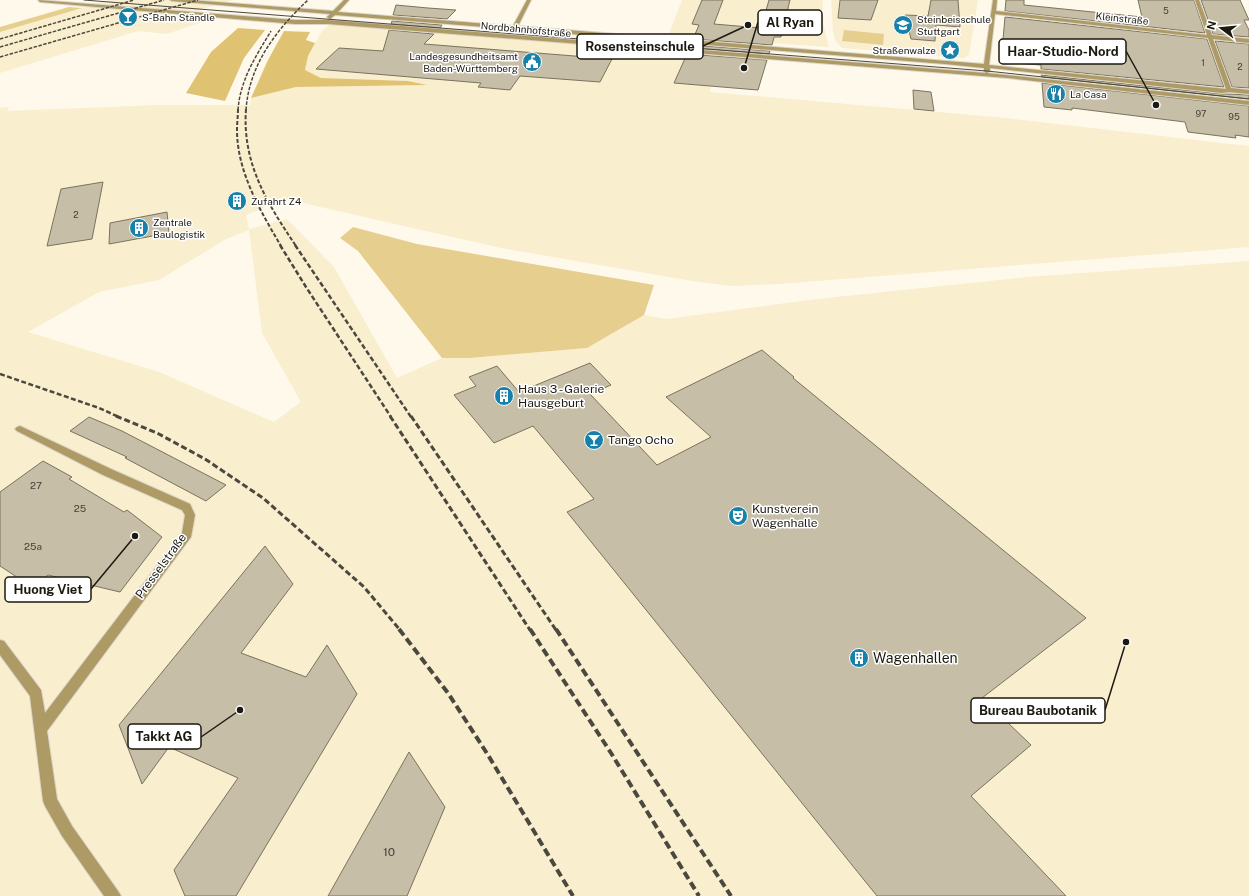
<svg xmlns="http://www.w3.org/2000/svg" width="1249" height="896" viewBox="0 0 1249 896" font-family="'Public Sans',sans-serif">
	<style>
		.built { fill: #f9eece; fill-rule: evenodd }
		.green { fill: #e5ce8e }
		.forest { fill: #e0c372 }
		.building { fill: #c6bea7; stroke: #7a735d }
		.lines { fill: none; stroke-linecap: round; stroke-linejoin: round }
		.street-casing { stroke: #dad5c8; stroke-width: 2 }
		.street { fill: #ad9a65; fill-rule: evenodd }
		.tram { stroke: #4b483f; stroke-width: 1 }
		.rail-far4 { stroke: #4b483f; stroke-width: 1.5; stroke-dasharray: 3.5 1.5; stroke-linecap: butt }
		.rail-far3 { stroke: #4b483f; stroke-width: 2; stroke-dasharray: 4 2; stroke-linecap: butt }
		.rail-far2 { stroke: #4b483f; stroke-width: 2.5; stroke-dasharray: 5 2.5; stroke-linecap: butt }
		.rail-far1 { stroke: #4b483f; stroke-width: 3; stroke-dasharray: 6 3; stroke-linecap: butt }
		.rail { stroke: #4b483f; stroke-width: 4; stroke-dasharray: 8 4; stroke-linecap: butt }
		.labels { text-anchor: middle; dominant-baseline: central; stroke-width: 3; stroke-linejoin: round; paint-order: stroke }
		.far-number-label { font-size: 9px; fill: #464236 }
		.far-poi-label { font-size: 10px; fill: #1c1911; stroke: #fff; text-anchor: start }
		.far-street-label { font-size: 10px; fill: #1c1911; stroke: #fff }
		.number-label { font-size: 10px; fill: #464236 }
		.poi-label { font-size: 12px; fill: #1c1911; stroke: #fff; text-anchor: start }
		.street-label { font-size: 12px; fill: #1c1911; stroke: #fff }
		.near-number-label { font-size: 12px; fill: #464236 }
		.near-poi-label { font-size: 14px; fill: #1c1911; stroke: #fff; text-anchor: start }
		.leader { fill: none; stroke: #1c1911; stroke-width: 1.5 }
		.callout-dot { fill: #1c1911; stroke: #fff; stroke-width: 1.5 }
		.callout { fill: #fff; stroke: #1c1911; stroke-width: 1.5 }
		.callout-label { font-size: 13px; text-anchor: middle; font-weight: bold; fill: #1c1911 }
	</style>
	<rect width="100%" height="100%" fill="#fef9eb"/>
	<path class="built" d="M109,0H233L178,16L182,20L202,22L167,34L138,31L0,73V32Z
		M682,0H823L822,19L829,47L668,36Z
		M831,0H978L969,55L963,58L842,48L835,40L833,31Z
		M330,24L715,55L710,92L1006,118L1249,146V247L778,284L731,286L692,281L501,248L285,199L246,215L249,229L287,219L334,267L397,378L442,358H470L587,348L644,315L666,319L817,299L1027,277L1249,261V896H0V108L9,107L7,111L159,105H250L251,98L296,87L425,85L408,81L321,78L305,70L308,56L322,31ZM249,230L262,333L301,402L274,422L159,372L28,332L99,292L159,280L226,239Z"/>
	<path class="green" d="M69,7L82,8L0,32V27Z
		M844,30L884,34L883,45L842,41Z
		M353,227L417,244L654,285L644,315L587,348L470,358H442L358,251L340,238Z"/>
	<path class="forest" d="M238,28L265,30L244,58L225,101L186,93L211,52Z
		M284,31L310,32L306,40L315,43L308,56L305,70L321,78L408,81L427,85L296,87L251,98L268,60Z"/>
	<path class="building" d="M702,0H723L714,24L761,28L769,0H790L781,37H774L772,45L693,39L699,25L692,24Z
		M840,0H878L871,20L838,18Z
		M931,0H958L960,27L936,25L935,41L911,39L905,15L928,16Z
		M1006,0H1024V5L1142,17L1138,0H1194L1205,33L1005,11Z
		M1201,0H1240L1249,20H1244L1249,30V37L1213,34Z
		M396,5L428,8L456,10L447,19L393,15Z
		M1005,17L1207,39L1224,87L1041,69V65L1001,62Z
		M392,21L442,25L440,28L391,24Z
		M389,30L434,34L424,44L612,59L600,82L520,76L510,90L478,87L481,83L316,69L339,48L383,51Z
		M1215,41L1249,44V88L1232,87Z
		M691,45L770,51L769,54L689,48Z
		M687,54L767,60L758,90L674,83Z
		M1041,75L1222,94H1229L1249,95V99L1042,77Z
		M1042,83L1249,106V137L1235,135L1236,138L1188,132L1185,122L1072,108V110L1044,107Z
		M913,90L931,92L934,111L914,109Z
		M103,182L92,239L47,246L61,189Z
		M167,212L169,233L109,244L110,223Z
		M762,350L794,377L793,378L1086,618L982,698L1031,745L971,796L1066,896H877L567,512L594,499L533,426L494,443L454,395L476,386L469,377L497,366L519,392L590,363L611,385L590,394L657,465L711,437L666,397Z
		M89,417L122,431L226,485L206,501L125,458L127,457L70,431Z
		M43,461L72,477L69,479L124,512L127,510L162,537L120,592L48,575L32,587L0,566V492Z
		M265,546L293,584L241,653L306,677L327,645L357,694L236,896H185L174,870L238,778L169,747L142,784L119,725Z
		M409,752L445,807L407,896H328Z"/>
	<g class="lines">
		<g class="street-casing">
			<path id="street" d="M38,0L295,20H328L986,73L984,71V68L945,64L335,15L330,19L327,17L330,14L172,1L170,0H190L333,11L344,0H349L338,12L513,26L527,0H531L518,26L984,64L993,0H997L996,11L1207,35L1195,0H1199L1212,35L1249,39V43L1213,39L1231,88L1249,90V94L1229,92L1222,93L990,68V71L987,73L1249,101V105L1008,78L328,24H295L40,2ZM995,14L1208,38L1226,89L989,65Z
				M20,426L111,469L190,504L195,515L191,537L47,731L57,799L72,826L118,891L121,896H104L62,836L45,806L43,801L30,696L0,655V640L4,641L41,690L45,713L182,533L185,515L182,510L103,475L17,431L15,429L17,427Z"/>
		</g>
		<use href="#street" class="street"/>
		<path class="tram" d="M84,0L987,71L1249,99"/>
		<path class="rail-far4" d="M0,39L134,0
			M0,47L164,0
			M0,57L198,0
			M238,110C240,80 256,56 271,31
			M246,110C249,65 276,30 308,0"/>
		<path class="rail-far3" d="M238,109C238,116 237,123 237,130C237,172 261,212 281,246
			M246,109C242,163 267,203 296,246"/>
		<path class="rail-far2" d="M280,245L306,287L391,417
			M295,245L411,417
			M0,374L99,408L119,417"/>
		<path class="rail-far1" d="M116,416L157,433L205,459L263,498L364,587L400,630
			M390,416L530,630
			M411,416L556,630"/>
		<path class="rail" d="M399,629L448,693L488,755L573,896
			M530,629L611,753L699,896
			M556,629L731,896"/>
	</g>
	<defs>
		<g id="bar-disc" transform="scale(1)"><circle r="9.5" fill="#1881aa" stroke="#fff"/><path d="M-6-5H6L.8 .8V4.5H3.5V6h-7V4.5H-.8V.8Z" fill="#fff"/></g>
		<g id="school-disc" transform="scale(1)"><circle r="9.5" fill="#1881aa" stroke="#fff"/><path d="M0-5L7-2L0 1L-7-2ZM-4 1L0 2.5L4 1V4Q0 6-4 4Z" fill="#fff"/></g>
		<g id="sight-disc" transform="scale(1)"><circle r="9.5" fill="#1881aa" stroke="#fff"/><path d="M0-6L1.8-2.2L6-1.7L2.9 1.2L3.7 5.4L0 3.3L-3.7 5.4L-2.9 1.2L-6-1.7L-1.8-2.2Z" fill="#fff"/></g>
		<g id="civic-disc" transform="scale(1)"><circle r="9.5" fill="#1881aa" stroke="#fff"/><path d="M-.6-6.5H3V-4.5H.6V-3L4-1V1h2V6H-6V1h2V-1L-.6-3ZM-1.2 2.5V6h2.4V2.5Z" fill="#fff"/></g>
		<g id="restaurant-disc" transform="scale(1)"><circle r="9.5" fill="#1881aa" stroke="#fff"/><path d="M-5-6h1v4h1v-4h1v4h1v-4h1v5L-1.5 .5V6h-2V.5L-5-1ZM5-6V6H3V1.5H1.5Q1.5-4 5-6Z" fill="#fff"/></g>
		<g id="building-disc" transform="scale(1)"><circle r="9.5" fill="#1881aa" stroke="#fff"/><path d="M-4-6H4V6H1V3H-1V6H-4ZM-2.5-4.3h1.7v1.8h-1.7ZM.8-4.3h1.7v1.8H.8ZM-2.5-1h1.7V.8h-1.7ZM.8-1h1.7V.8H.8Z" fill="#fff"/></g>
		<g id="theatre-disc" transform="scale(1)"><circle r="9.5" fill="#1881aa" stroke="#fff"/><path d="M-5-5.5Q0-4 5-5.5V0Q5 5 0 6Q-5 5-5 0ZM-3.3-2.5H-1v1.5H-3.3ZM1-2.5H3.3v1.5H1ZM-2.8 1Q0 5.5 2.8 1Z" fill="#fff"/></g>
	</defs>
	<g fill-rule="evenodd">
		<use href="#bar-disc" x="128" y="17"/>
		<use href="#school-disc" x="903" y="25"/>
		<use href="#sight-disc" x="950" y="50"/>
		<use href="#civic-disc" x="532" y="62"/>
		<use href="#restaurant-disc" x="1056" y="94"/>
		<use href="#building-disc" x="237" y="201"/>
		<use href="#building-disc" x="139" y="228"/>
		<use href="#building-disc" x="504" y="396"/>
		<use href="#bar-disc" x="594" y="440"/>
		<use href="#theatre-disc" x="738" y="516"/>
		<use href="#building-disc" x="859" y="658"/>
	</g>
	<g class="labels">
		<g class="far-number-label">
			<text x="1166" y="10">5</text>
			<text x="1203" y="62">1</text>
			<text x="1240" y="66">2</text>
			<text x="1201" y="113">97</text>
			<text x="1234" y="116">95</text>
			<text x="76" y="214">2</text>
		</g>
		<g class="far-poi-label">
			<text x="142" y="17">S-Bahn Ständle</text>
			<text x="917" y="19">Steinbeisschule<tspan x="917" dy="12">Stuttgart</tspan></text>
			<text x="936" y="50" text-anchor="end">Straßenwalze</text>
			<text x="518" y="56" text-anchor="end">Landesgesundheitsamt<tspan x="518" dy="12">Baden-Württemberg</tspan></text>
			<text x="1070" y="94">La Casa</text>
			<text x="251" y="201">Zufahrt Z4</text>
			<text x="153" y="222">Zentrale<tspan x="153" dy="12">Baulogistik</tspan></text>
		</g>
		<g class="far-street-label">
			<text transform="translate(1122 18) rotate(6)">Kleinstraße</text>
			<text transform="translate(526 29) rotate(5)">Nordbahnhofstraße</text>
		</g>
		<g class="number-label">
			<text x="36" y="485">27</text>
			<text x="80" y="508">25</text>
			<text x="33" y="546">25a</text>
		</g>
		<g class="poi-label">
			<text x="518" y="389">Haus 3 - Galerie<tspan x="518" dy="14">Hausgeburt</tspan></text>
			<text x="608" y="440">Tango Ocho</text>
			<text x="752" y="509">Kunstverein<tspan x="752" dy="14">Wagenhalle</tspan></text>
		</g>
		<g class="street-label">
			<text transform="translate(161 566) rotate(-54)">Presselstraße</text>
		</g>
		<g class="near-number-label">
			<text x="389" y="852">10</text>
		</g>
		<g class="near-poi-label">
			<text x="873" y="658">Wagenhallen</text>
		</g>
	</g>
	<path class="leader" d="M744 68L758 22M748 25L703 46M1156 105L1126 51M135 536L91 589M1126 642L1105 710M240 710L201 737"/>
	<g class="callout-dot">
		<circle cx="744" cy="68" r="4"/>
		<circle cx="748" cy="25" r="4"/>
		<circle cx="1156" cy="105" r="4"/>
		<circle cx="135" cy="536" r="4"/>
		<circle cx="1126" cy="642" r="4"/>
		<circle cx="240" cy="710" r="4"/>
	</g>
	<g class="callout">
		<rect x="758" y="10" width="64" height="25" rx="4"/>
		<rect x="577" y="34" width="126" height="25" rx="4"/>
		<rect x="999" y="39" width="127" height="25" rx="4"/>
		<rect x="5" y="577" width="86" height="25" rx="4"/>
		<rect x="971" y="698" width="134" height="25" rx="4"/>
		<rect x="128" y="724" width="73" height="25" rx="4"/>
	</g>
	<g class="callout-label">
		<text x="790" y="27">Al Ryan</text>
		<text x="640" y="51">Rosensteinschule</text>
		<text x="1063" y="56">Haar-Studio-Nord</text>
		<text x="48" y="594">Huong Viet</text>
		<text x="1038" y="715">Bureau Baubotanik</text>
		<text x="164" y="741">Takkt AG</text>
	</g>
	<g transform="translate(1221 28) rotate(286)" stroke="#ffffff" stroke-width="3" paint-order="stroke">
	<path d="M0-3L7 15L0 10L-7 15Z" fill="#1c1911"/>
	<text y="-6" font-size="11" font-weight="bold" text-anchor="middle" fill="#1c1911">N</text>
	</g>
</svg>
